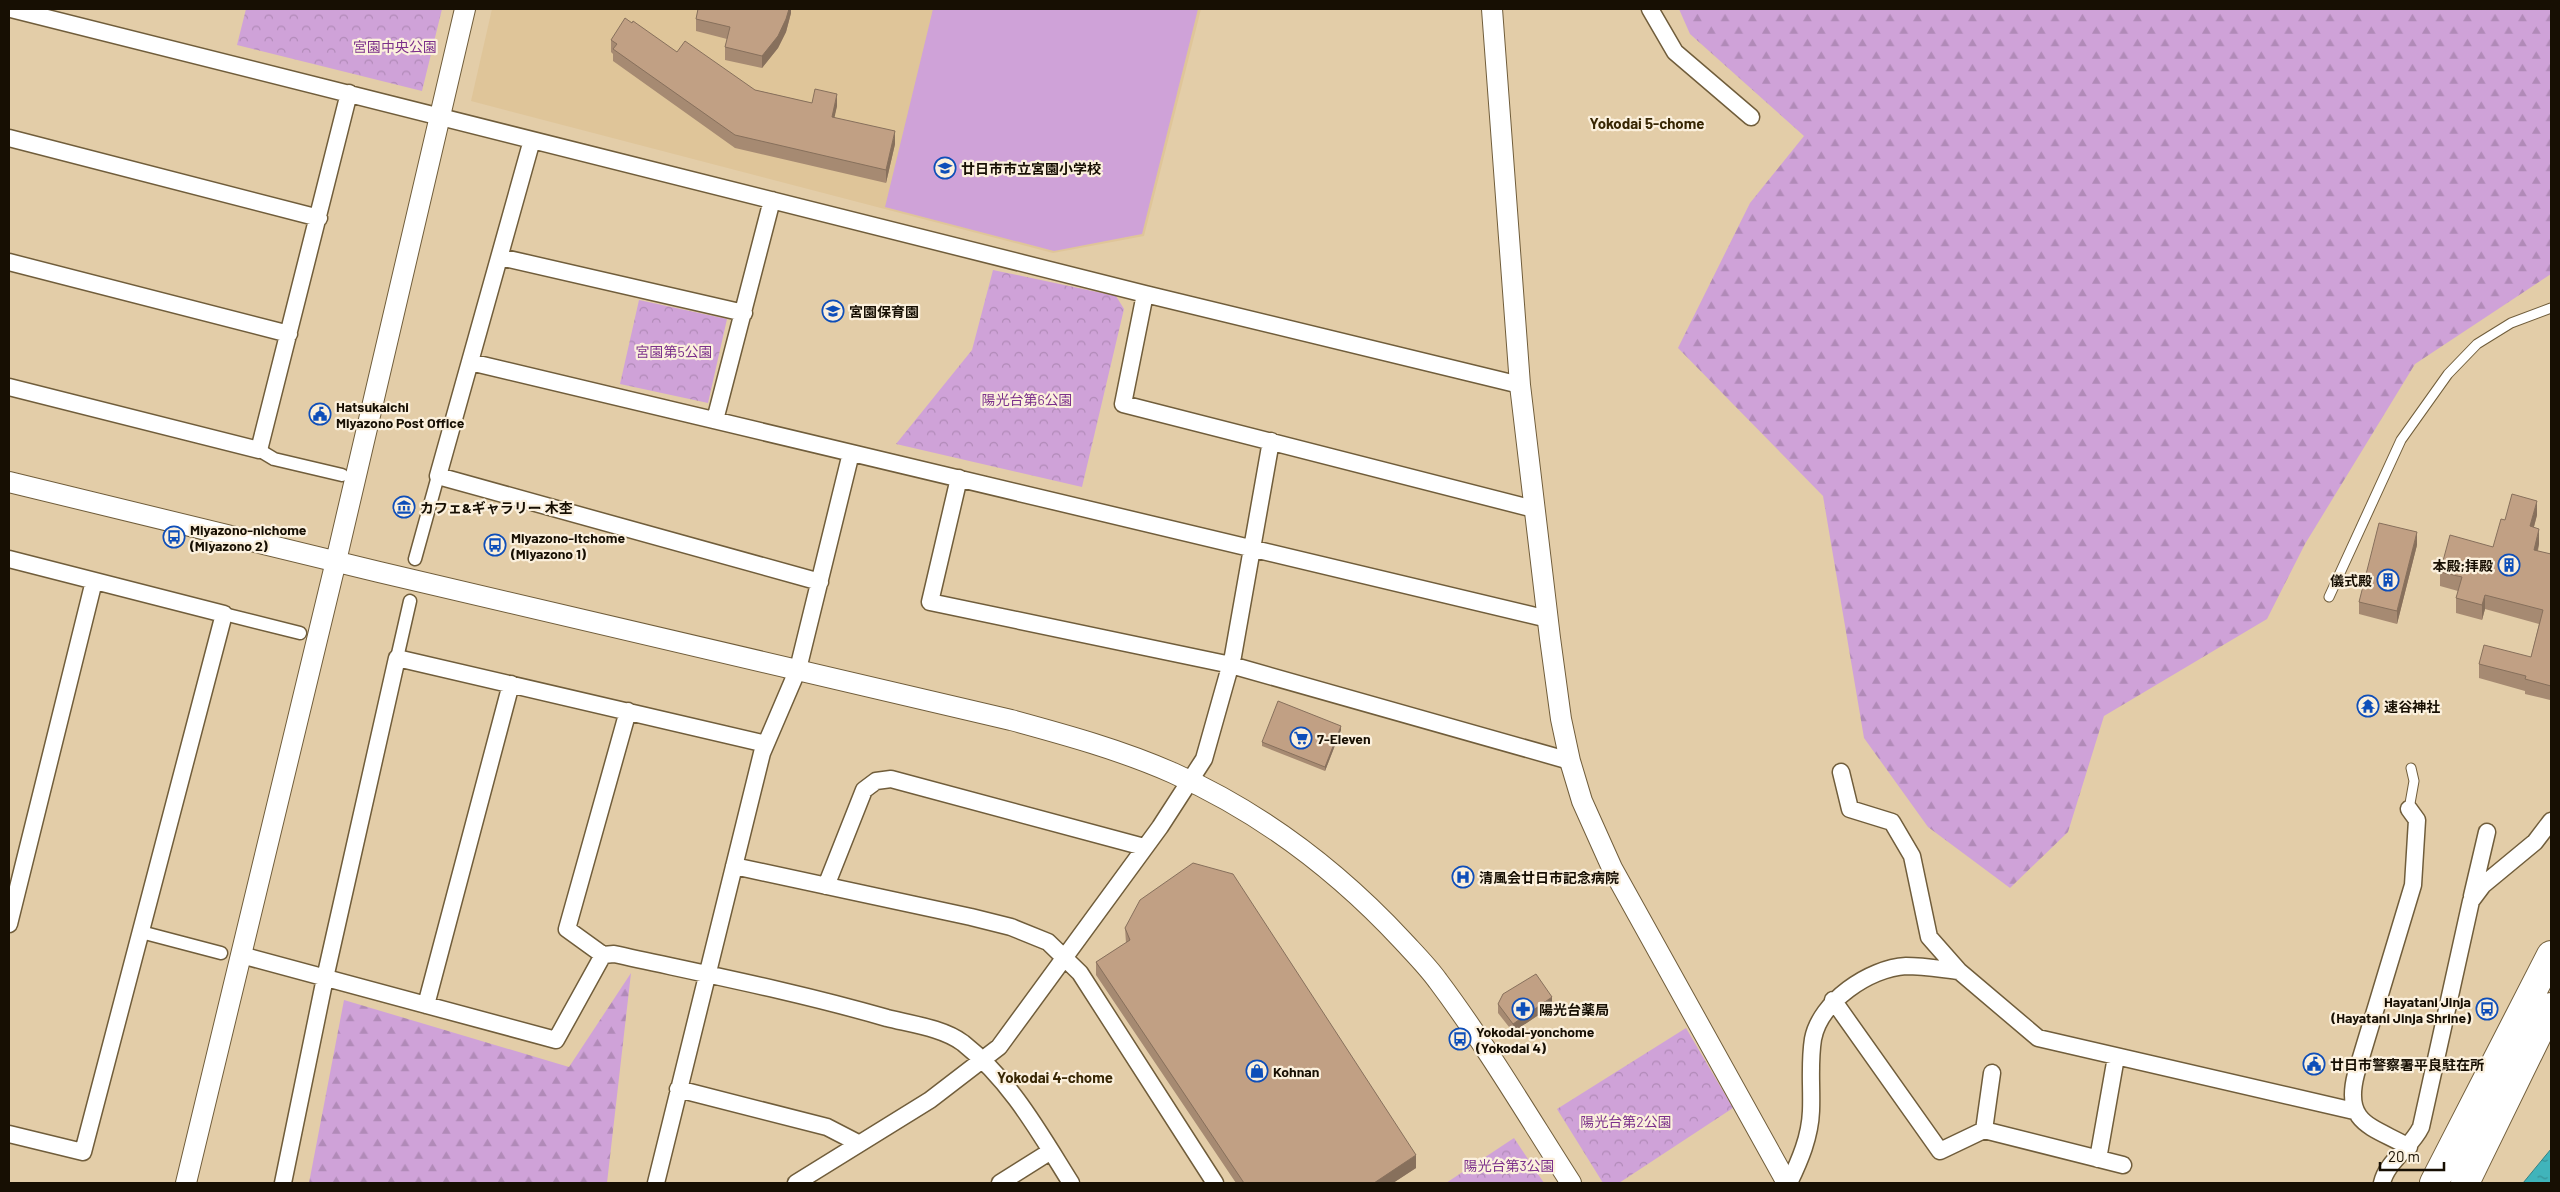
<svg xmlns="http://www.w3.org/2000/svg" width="2560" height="1192" viewBox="0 0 2560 1192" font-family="Barlow,'Noto Sans JP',sans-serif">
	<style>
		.built { fill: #dfc599 }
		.grass { fill: #cfa2d8 }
		.forest { fill: url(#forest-firs) }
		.park { fill: url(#park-crowns) }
		.water { fill: url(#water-ripples); stroke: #348284 }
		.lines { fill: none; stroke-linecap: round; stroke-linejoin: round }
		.service-casing { stroke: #705d3b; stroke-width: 11 }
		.pedestrian-casing { stroke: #705d3b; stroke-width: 15 }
		.minor-casing { stroke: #705d3b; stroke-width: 19 }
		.tertiary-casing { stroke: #705d3b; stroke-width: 22 }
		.trunk-casing { stroke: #705d3b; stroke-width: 30 }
		.service { stroke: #fff; stroke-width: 9 }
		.pedestrian { stroke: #fff; stroke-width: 12 }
		.minor { stroke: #fff; stroke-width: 16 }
		.tertiary { stroke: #fff; stroke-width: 20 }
		.trunk { stroke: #fff; stroke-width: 28 }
		.wall { fill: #a68a72 }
		.shaded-wall { fill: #87705c }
		.building { fill: #c1a084; stroke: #87705c }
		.labels { text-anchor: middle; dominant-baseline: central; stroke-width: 4.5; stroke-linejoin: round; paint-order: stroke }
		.park-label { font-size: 14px; fill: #7c308b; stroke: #fbf0dd }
		.poi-label { font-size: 14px; font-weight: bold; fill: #170f03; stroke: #fbf0dd; text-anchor: start }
		.neighbourhood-label { font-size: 15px; font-weight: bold; fill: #382704; stroke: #fbf0dd }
	</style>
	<defs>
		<pattern id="forest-firs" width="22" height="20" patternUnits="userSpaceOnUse" patternTransform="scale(1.25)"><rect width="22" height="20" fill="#cfa2d8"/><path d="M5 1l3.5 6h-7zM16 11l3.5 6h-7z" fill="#b18ab8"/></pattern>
		<pattern id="park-crowns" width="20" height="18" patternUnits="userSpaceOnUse" patternTransform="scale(1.25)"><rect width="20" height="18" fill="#cfa2d8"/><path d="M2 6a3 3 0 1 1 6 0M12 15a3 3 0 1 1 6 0" fill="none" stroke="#b18ab8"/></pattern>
		<pattern id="water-ripples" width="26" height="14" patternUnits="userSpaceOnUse" patternTransform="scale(1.25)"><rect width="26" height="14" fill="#40b4bb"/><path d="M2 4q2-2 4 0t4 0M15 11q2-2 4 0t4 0" fill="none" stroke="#359196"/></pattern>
	</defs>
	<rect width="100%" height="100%" fill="#e3cda8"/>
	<path class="built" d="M492,9H1201L1144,236L1053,253L471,101Z"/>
	<path class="grass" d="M933,9H1198L1142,234L1054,251L885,207Z"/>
	<path class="forest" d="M1679,9H2551V274L2415,364L2305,544L2267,619L2104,716L2068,832L2010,888L1928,827L1864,738L1823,496L1678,348L1750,203L1804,136L1690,34Z
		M631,973L607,1183H309L344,1000L569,1067Z"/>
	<path class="park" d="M246,9H442L422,91L237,45Z
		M993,270L1116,296L1124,309L1082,487L896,444L972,350Z
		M639,300L727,319L708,403L620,384Z
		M1686,1028L1733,1108L1619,1183H1603L1557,1109Z
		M1514,1138L1544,1183H1446Z"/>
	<path class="water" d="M2551,1149V1183H2523Z"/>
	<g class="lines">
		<g class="service-casing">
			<path id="service" d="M2329,597L2401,440L2448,374L2477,344L2511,323L2551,308
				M2409,809L2414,781L2411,768"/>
		</g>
		<g class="pedestrian-casing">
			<path id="pedestrian" d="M259,450L274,459L342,475
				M415,559L438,476
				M224,614L300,633
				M397,658L410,601
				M141,932L221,953"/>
		</g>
		<g class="minor-casing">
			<path id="minor" d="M11,9L1145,294L1520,385
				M1650,9L1675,52L1751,117
				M9,138L319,218
				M532,140L438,476L820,582
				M500,257L744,313
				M9,262L289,334
				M1145,294L1123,404L1534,509
				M470,362L1548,619
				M9,387L259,450L349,93
				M715,420L772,200
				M959,478L930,602L1231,665L1570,761
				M9,559L224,614L83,1152L9,1134
				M1841,772L1850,809L1892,822L1912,856L1929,937L1959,971L2038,1038L2354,1111
				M734,866L971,917L1011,927L1048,942L1080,973L1215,1183
				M826,886L864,790L876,781L891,779L1144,847
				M2472,896L2487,832
				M9,924L94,581
				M241,955L556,1040L603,955L614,954C705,974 797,992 887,1018C911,1024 943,1028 963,1043C1011,1081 1039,1132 1071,1183
				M603,955L567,929L628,711
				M1833,1000L1940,1151L1984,1130L2123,1165
				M426,1005L511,684
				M678,1089L827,1127L858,1143
				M1984,1130L1992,1073
				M2409,1147C2372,1126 2343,1124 2356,1074L2413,885L2417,820L2409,809
				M2098,1159L2116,1057
				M283,1183L325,978L397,658L766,744
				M656,1183L762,753L798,669L851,453
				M796,1183L930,1100L999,1047L1160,827L1204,759L1233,656L1271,441
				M1000,1183L1051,1151
				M1789,1183C1800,1160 1810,1137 1811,1111C1812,1087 1809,1064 1813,1039C1820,1002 1869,968 1906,966C1923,966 1941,969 1959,971
				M2382,1183C2387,1161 2411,1148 2421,1127L2471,901L2483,885L2535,842L2551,821"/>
		</g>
		<g class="tertiary-casing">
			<path id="tertiary" d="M1492,9L1520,385L1550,638L1561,719L1570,761L1582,801L1612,868L1787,1183
				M9,482L379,572L1011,720C1066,735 1121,750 1173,773C1260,812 1338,871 1403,941C1415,954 1428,967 1438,981C1486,1045 1528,1116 1571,1183
				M186,1183L336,561L465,9"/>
		</g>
		<g class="trunk-casing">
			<path id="trunk" d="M2434,1183L2551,955
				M2465,1183L2551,1007"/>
		</g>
		<use href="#service" class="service"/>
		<use href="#pedestrian" class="pedestrian"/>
		<use href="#minor" class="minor"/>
		<use href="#tertiary" class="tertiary"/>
		<use href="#trunk" class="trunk"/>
	</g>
	<path class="wall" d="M698,9H791V13L786,32L778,48L762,68L725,60V47L727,39L696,31V19Z
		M611,40L677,52L755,90L812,103L837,106L834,117L895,144L886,183L735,148L613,61V54L611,52Z
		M2537,515L2534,527L2539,544L2538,551L2551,554V711H2550V700L2525,694V691L2479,678V664L2531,657L2539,624L2485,609L2482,620L2456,613V598L2458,591L2440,586V572L2493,547L2505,520Z
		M2417,545L2397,624L2359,614V602Z
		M1341,730L1325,771L1262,746V742Z
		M1125,928L1416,1168L1393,1183H1236L1096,975V962L1126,943Z
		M1498,1004L1552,1006L1513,1032L1498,1013Z"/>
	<path class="shaded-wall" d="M789,9H791V13L786,32L778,48L762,68V56Z
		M837,94V106L832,129V117Z
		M895,131V144L886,183V170Z
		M2537,501V515L2530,541V526Z
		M2539,529V544L2534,564V550Z
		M2417,532V545L2397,624V611Z
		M2485,595V609L2482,620V605Z
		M1341,726V730L1325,771V767Z
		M1552,997V1006L1513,1032V1024Z
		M1416,1155V1168L1393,1183H1374Z"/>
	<path class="building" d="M698,9H789L786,19L778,36L762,56L725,47L730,27L696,19Z
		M625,18L632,23L633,21L677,52L685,41L755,90L812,103L815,89L837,94L832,117L895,131L886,170L735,135L613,49L617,44L611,40Z
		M2512,494L2537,501L2530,526L2539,529L2534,550L2551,554V686L2525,679L2526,676L2479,664L2484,645L2531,657L2543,610L2485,595L2482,605L2456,598L2462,577L2440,572L2450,535L2493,547L2501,519L2505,520Z
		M2379,523L2417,532L2397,611L2359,602Z
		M1278,701L1341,726L1325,767L1262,742Z
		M1193,863L1233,874L1416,1155L1374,1183H1244L1096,962L1130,940L1125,928L1140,900Z
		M1536,974L1552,997L1513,1024L1498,1004L1503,994Z"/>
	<defs>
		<g id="school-ring" transform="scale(1.125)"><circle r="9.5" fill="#fbf0dd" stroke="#0e4eb9" stroke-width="1.5"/><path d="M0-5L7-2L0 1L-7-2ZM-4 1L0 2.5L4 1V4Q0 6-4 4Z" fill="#0e4eb9"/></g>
		<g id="civic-ring" transform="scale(1.125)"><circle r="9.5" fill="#fbf0dd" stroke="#0e4eb9" stroke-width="1.5"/><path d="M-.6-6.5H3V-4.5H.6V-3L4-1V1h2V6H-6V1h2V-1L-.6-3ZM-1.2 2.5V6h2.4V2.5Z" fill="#0e4eb9"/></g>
		<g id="museum-ring" transform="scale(1.125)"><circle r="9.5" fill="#fbf0dd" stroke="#0e4eb9" stroke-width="1.5"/><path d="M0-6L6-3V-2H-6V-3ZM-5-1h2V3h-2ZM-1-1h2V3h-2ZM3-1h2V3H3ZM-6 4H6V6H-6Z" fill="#0e4eb9"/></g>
		<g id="bus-ring" transform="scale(1.125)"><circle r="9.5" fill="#fbf0dd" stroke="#0e4eb9" stroke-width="1.5"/><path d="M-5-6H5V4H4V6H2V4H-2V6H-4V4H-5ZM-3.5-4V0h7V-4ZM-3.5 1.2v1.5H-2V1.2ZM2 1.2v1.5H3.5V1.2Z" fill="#0e4eb9"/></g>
		<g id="building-ring" transform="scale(1.125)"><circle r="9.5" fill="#fbf0dd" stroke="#0e4eb9" stroke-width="1.5"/><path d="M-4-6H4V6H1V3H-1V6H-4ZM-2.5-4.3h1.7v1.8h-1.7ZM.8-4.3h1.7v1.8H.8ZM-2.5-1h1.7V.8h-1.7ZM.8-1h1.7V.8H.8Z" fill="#0e4eb9"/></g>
		<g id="temple-ring" transform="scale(1.125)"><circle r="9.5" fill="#fbf0dd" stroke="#0e4eb9" stroke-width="1.5"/><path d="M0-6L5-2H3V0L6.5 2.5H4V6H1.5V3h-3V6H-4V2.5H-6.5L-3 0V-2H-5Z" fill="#0e4eb9"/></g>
		<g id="supermarket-ring" transform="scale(1.125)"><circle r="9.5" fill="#fbf0dd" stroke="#0e4eb9" stroke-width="1.5"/><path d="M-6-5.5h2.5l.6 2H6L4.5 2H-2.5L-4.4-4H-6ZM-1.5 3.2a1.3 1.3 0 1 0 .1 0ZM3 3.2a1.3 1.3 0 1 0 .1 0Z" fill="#0e4eb9"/></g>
		<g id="hospital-ring" transform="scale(1.125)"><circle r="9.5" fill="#fbf0dd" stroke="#0e4eb9" stroke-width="1.5"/><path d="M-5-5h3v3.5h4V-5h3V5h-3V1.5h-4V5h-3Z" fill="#0e4eb9"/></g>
		<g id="pharmacy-ring" transform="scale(1.125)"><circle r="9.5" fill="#fbf0dd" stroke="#0e4eb9" stroke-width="1.5"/><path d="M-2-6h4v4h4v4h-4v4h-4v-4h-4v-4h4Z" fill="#0e4eb9"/></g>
		<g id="shop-ring" transform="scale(1.125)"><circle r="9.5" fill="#fbf0dd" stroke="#0e4eb9" stroke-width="1.5"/><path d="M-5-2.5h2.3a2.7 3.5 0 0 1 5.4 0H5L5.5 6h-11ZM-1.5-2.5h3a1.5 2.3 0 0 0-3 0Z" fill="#0e4eb9"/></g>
	</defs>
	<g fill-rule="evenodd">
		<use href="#school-ring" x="945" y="168"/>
		<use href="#school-ring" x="833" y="311"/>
		<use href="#civic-ring" x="320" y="414"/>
		<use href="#museum-ring" x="404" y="507"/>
		<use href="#bus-ring" x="174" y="537"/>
		<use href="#bus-ring" x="495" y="545"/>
		<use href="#building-ring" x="2509" y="565"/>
		<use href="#building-ring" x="2388" y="580"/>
		<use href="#temple-ring" x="2368" y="706"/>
		<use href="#supermarket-ring" x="1301" y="738"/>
		<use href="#hospital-ring" x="1463" y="877"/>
		<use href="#pharmacy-ring" x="1523" y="1009"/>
		<use href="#bus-ring" x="2487" y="1009"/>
		<use href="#bus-ring" x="1460" y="1039"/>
		<use href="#civic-ring" x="2314" y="1064"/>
		<use href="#shop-ring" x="1257" y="1071"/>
	</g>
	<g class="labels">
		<g class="park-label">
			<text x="395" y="46">宮園中央公園</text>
			<text x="674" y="351">宮園第5公園</text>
			<text x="1027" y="399">陽光台第6公園</text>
			<text x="1626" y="1121">陽光台第2公園</text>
			<text x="1509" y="1165">陽光台第3公園</text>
		</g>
		<g class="poi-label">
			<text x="961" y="168">廿日市市立宮園小学校</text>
			<text x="849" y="311">宮園保育園</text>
			<text x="336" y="406">Hatsukaichi<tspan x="336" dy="16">Miyazono Post Office</tspan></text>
			<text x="420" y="507">カフェ&amp;ギャラリー 木杢</text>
			<text x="190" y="529">Miyazono-nichome<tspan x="190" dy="16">(Miyazono 2)</tspan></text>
			<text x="511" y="537">Miyazono-itchome<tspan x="511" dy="16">(Miyazono 1)</tspan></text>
			<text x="2493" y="565" text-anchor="end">本殿;拝殿</text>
			<text x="2372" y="580" text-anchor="end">儀式殿</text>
			<text x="2384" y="706">速谷神社</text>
			<text x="1317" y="738">7-Eleven</text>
			<text x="1479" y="877">清風会廿日市記念病院</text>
			<text x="2471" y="1001" text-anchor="end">Hayatani Jinja<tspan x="2471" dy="16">(Hayatani Jinja Shrine)</tspan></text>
			<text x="1539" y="1009">陽光台薬局</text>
			<text x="1476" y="1031">Yokodai-yonchome<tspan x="1476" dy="16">(Yokodai 4)</tspan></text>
			<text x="2330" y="1064">廿日市警察署平良駐在所</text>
			<text x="1273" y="1071">Kohnan</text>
		</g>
		<g class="neighbourhood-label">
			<text x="1647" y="123">Yokodai 5-chome</text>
			<text x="1055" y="1077">Yokodai 4-chome</text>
		</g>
	</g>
	<rect width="2560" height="1192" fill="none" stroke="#170f03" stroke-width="20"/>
	<path d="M2380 1162v8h64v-8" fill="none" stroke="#170f03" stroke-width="2.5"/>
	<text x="2388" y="1162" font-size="15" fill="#170f03" stroke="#fbf0dd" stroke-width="4" paint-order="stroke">20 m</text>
</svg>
